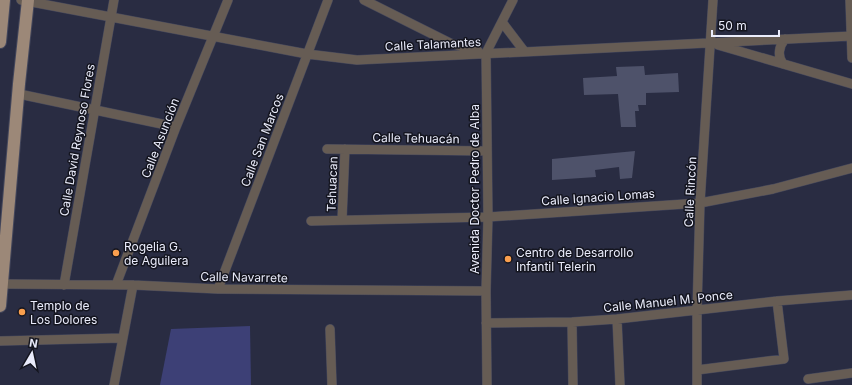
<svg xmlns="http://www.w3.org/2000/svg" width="852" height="385" viewBox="0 0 852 385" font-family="Inter,sans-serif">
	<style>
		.green { fill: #3d4076 }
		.building { fill: #4e526a }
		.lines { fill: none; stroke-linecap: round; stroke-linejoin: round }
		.minor-casing { stroke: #44475c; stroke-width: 10 }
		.major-casing { stroke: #44475c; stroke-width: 14 }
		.minor { stroke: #665c54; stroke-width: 9 }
		.major { stroke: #9c8878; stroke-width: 12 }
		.poi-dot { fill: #fa9f4e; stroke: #14151f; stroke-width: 1.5 }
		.labels { text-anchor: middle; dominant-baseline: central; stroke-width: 3; stroke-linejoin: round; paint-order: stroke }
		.street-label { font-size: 12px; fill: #eaecfb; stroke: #14151f }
		.poi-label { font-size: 12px; fill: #eaecfb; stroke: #14151f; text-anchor: start }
	</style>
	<rect width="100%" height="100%" fill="#292c42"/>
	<path class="green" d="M250,326L251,385H160L171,329Z"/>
	<path class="building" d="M644,66L645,75L678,73L679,92L646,93V105H638L639,111H635L636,127H621L618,94L584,95L583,78L617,76L616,67Z
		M635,151L632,178L620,179L619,167L595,170L596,177L552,180V159Z"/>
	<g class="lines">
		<g class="minor-casing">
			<path id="minor" d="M21,0L307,54L357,60L852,36
				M364,0L450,43L478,51
				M850,0L852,58
				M502,22L524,51
				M718,45L852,84
				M783,64C777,56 779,46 785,39
				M19,94L176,127
				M327,149L487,151
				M342,220L345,149
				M311,221L488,217L700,203L773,189L852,168
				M2,284L133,285L218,289L486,291
				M64,285L114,0
				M116,285L176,127L228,0
				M218,289L328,0
				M617,319L620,385
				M572,322L573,385
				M486,323L572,322L617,319L777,301L852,295
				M330,329L332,385
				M0,341L122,338
				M697,370L784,359L777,301
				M808,379L852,373
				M114,385L133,285
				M487,385L486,291L488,217L486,53L513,0
				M697,385V311L700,203L713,0"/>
		</g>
		<g class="major-casing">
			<path id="major" d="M0,42L4,0
				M0,306L19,84L28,0"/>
		</g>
		<use href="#minor" class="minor"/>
		<use href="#major" class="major"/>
	</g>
	<g class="poi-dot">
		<circle cx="116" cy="253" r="4"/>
		<circle cx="508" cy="259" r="4"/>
		<circle cx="22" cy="312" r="4"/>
	</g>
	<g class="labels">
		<g class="street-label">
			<text transform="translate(433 44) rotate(-3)">Calle Talamantes</text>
			<text transform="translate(160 138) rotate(-69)">Calle Asunción</text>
			<text transform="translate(416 138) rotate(1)">Calle Tehuacán</text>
			<text transform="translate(77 140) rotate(-80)">Calle David Reynoso Flores</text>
			<text transform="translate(262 140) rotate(-69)">Calle San Marcos</text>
			<text transform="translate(332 184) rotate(-88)">Tehuacan</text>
			<text transform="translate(474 189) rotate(-90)">Avenida Doctor Pedro de Alba</text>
			<text transform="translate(690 192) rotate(-87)">Calle Rincón</text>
			<text transform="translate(598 197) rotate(-4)">Calle Ignacio Lomas</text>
			<text transform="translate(244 277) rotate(1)">Calle Navarrete</text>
			<text transform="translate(668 301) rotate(-6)">Calle Manuel M. Ponce</text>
		</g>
		<g class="poi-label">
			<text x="124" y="246">Rogelia G.<tspan x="124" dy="14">de Aguilera</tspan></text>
			<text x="516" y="252">Centro de Desarrollo<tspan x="516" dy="14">Infantil Telerin</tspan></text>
			<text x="30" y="305">Templo de<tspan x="30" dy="14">Los Dolores</tspan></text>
		</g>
	</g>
	<g transform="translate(32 353) rotate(9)" stroke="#14151f" stroke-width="3" paint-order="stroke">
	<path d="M0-3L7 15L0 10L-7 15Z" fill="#eaecfb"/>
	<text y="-6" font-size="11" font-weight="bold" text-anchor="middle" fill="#eaecfb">N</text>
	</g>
	<path d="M712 30v6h67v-6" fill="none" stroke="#eaecfb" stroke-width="2"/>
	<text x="718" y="30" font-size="12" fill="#eaecfb" stroke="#14151f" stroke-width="3" paint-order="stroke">50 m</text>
</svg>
